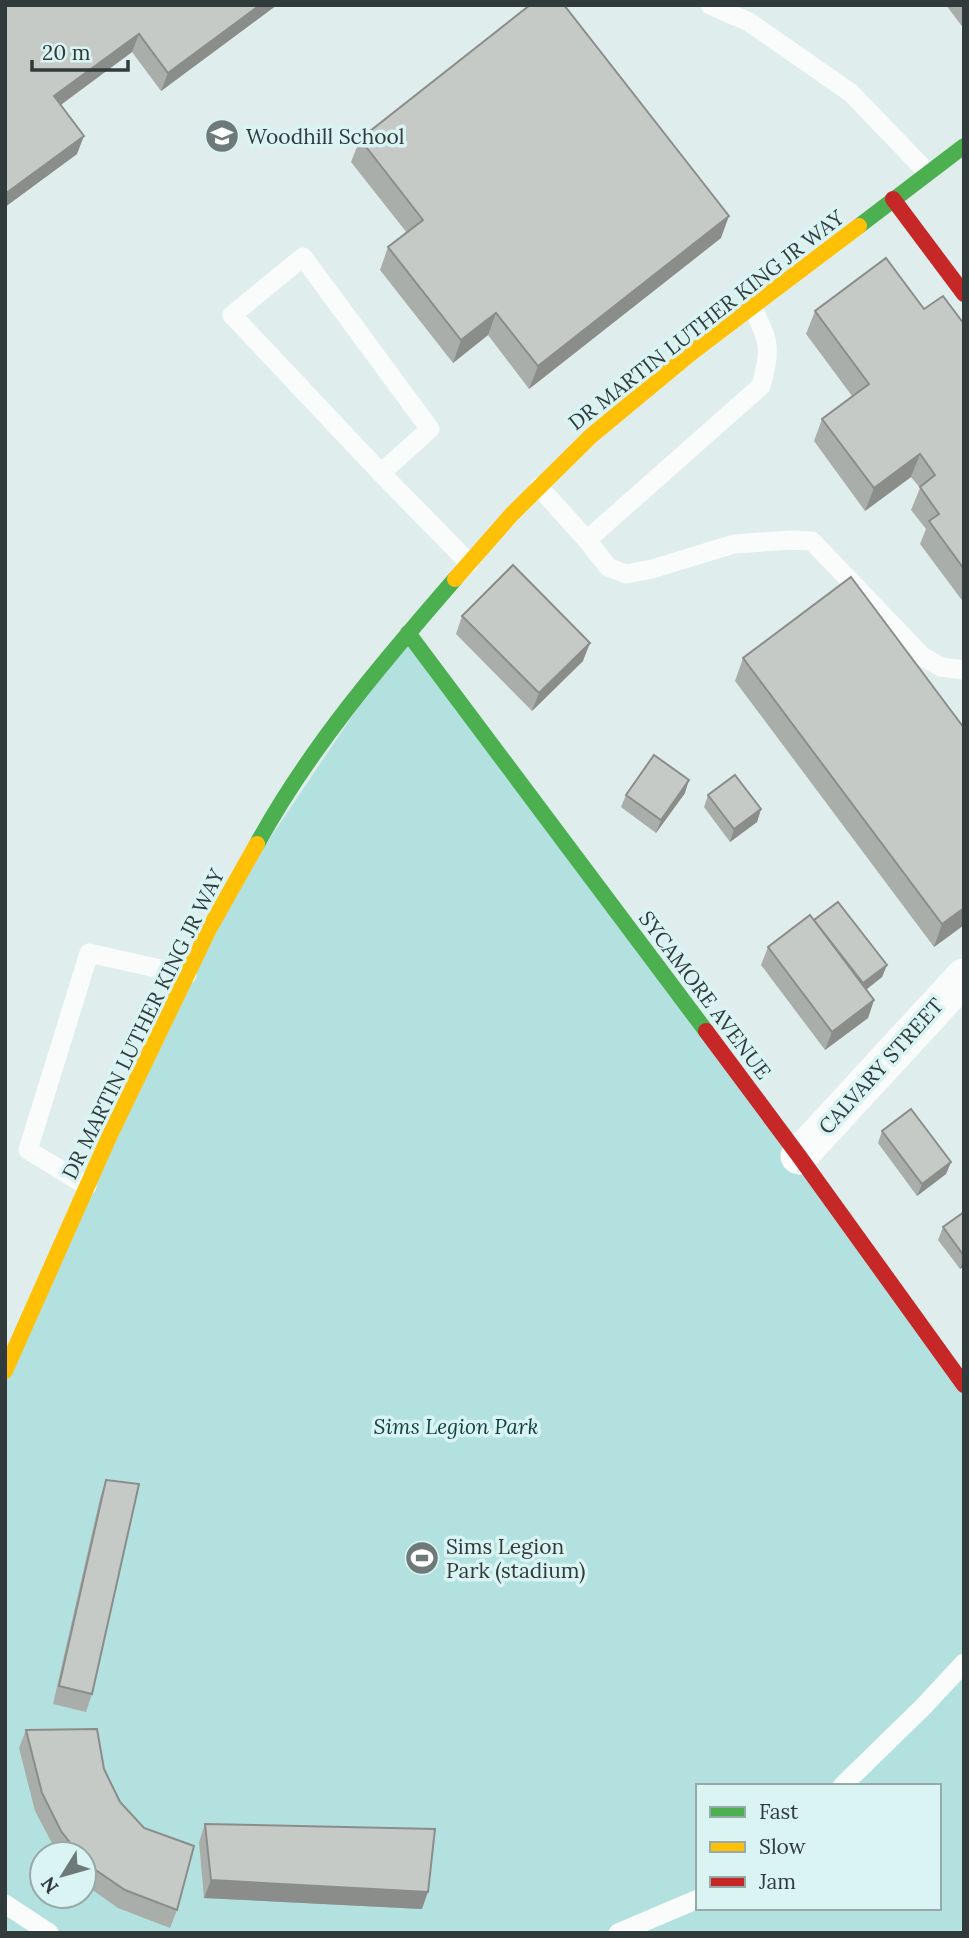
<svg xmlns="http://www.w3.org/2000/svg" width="969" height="1938" viewBox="0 0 969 1938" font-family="Lora,serif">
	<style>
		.green { fill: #b2e1df; fill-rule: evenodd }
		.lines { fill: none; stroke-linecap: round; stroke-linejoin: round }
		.lane { stroke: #fafcfc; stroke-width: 19 }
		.street { stroke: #fafcfc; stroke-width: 37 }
		.fast { stroke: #4caf50; stroke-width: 16 }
		.slow { stroke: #ffc107; stroke-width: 16 }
		.jam { stroke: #c62828; stroke-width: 16 }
		.wall { fill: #aaaeaa }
		.shaded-wall { fill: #8b8d8b }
		.building { fill: #c6cac6; stroke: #8b8d8b; stroke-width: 2 }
		.labels { text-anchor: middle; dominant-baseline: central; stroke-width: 7; stroke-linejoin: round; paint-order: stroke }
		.poi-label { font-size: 21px; fill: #313b3b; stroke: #d9f4f3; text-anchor: start }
		.street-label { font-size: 21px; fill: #313b3b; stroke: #d9f4f3 }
		.park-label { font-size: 21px; font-style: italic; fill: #124242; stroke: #d9f4f3 }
	</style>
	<rect width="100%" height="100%" fill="#dfeeed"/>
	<path class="green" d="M408,633L964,1385V1933H5V1371L209,929ZM698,1786H939V1908H698ZM42,1854H84V1896H42Z"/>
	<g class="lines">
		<path class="lane" d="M710,5L749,22L851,93L928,173
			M381,473L430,429L303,257L232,315L381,473L469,563
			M539,487L587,540L608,567L626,574L652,569L734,544L790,540L812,541L922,656L941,667L964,670
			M587,540L761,386C772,348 769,341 752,307
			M87,1186L28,1150L89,953L187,975
			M842,1786L923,1707L964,1663
			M5,1904L49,1933
			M618,1933L698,1899"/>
		<path class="street" d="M799,1156L964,977"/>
		<path class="fast" d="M859,226L964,146
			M408,633L706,1031
			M257,844C310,747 383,662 455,579"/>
		<path class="slow" d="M455,579L512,514L591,436L691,353L859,226
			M5,1371L109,1137L209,929L257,844"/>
		<path class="jam" d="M893,199L964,294
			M706,1031L799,1156L964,1385"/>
	</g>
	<path class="wall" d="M5,5H277L161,91L132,52L61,105L77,154L5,207Z
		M946,5H964V29Z
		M360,139L721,238L529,389L488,335L453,363L380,270L388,247L407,233L351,162Z
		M924,309L964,324V603L920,544L926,529L911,510L920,488L911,477L865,511L814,441L822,419L852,396L806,334L815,311Z
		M462,616L583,661L532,711L456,634Z
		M743,658L964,925L934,947L735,681Z
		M685,793L656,833L621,807L626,795Z
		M708,795L761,809L757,822L730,842L704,807Z
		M814,920L887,965L882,977L867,989L874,1000L868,1018L825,1050L761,965L768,947Z
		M882,1131L951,1162L946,1174L917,1196L878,1143Z
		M964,1212V1266L960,1269L938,1240L943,1227Z
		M106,1480L92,1694L86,1712L53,1704L100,1498Z
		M26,1730L104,1769L177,1910L170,1928L118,1908L84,1884V1854H59L55,1849L35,1811L19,1748Z
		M205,1824L422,1909L204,1898L199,1842Z"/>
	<path class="shaded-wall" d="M260,5H277L161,91L168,73Z
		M139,34L132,52L48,114L54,96Z
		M84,136L77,154L5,207V194Z
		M729,216L721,238L529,389L538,366Z
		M496,313L488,335L453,363L461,340Z
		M920,454L911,477L865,511L874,488Z
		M590,643L583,661L532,711L539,693Z
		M689,780L685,793L656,833L661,820Z
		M761,809L757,822L730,842L734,829Z
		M964,908V925L934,947L942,924Z
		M887,965L882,977L858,996L863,983Z
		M874,1000L868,1018L825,1050L832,1032Z
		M951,1162L946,1174L917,1196L922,1184Z
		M964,1258V1266L960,1269Z
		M211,1880L428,1892L422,1909L204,1898Z"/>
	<path class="building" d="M5,5H260L168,73L139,34L54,96L84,136L5,194Z
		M530,5H564L729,216L538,366L496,313L461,340L388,247L423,220L360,139Z
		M886,258L924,309L943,296L964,324V569L929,521L939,514L920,487L935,475L920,454L874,488L822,419L869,384L815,311Z
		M513,565L590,643L539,693L462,616Z
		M851,577L964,728V908L942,924L743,658Z
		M654,755L689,780L661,820L626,795Z
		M735,775L761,809L734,829L708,795Z
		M838,902L887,965L863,983L814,920Z
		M810,915L874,1000L832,1032L768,947Z
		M911,1109L951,1162L922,1184L882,1131Z
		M964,1212V1256L943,1227Z
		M106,1480L139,1484L92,1694L59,1686Z
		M97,1729L104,1769L120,1802L144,1828L194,1846L177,1910L125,1890L87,1864L84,1860V1854H79L61,1831L42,1793L26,1730Z
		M205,1824L435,1829L428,1892L211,1880Z"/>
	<defs>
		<g id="school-disc" transform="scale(1.75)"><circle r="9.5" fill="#6e7a79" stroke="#d9f4f3"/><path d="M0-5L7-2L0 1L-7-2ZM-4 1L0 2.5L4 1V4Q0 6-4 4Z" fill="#fff"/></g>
		<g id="stadium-disc" transform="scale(1.75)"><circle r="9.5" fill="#6e7a79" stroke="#d9f4f3"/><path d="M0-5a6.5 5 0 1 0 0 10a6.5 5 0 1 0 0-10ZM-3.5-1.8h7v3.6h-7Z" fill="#fff"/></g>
	</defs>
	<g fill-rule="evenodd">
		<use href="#school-disc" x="222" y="136"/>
		<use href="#stadium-disc" x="422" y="1558"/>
	</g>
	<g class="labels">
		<g class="poi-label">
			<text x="246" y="136">Woodhill School</text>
			<text x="446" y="1546">Sims Legion<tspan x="446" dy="24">Park (stadium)</tspan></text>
		</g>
		<g class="street-label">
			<text transform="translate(706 320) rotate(-38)">DR MARTIN LUTHER KING JR WAY</text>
			<text transform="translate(705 995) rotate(53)">SYCAMORE AVENUE</text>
			<text transform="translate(143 1024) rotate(-64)">DR MARTIN LUTHER KING JR WAY</text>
			<text transform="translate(881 1066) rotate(-48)">CALVARY STREET</text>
		</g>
		<g class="park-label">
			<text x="456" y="1426">Sims Legion Park</text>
		</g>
	</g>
	<rect width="969" height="1938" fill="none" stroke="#313b3b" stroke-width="14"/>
	<rect x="696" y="1784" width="245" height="126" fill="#d9f4f3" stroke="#96aaa9" stroke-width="2"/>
	<rect x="710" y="1807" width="35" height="10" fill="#4caf50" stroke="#96aaa9" stroke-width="2"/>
	<text x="759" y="1819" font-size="21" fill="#313b3b">Fast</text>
	<rect x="710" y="1842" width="35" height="10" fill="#ffc107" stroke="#96aaa9" stroke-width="2"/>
	<text x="759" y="1854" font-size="21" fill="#313b3b">Slow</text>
	<rect x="710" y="1877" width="35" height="10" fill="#c62828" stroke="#96aaa9" stroke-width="2"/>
	<text x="759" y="1889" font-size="21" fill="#313b3b">Jam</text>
	<g transform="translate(63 1875) rotate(233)"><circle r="33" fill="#d9f4f3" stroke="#96aaa9" stroke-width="2"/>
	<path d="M0-5L12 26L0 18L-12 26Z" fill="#6e7a79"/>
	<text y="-10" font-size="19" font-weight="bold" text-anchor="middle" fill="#313b3b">N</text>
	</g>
	<path d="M32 60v10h96v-10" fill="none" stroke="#313b3b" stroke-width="3.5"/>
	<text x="42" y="60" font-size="21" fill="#313b3b" stroke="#d9f4f3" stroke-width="5" paint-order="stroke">20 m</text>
</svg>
